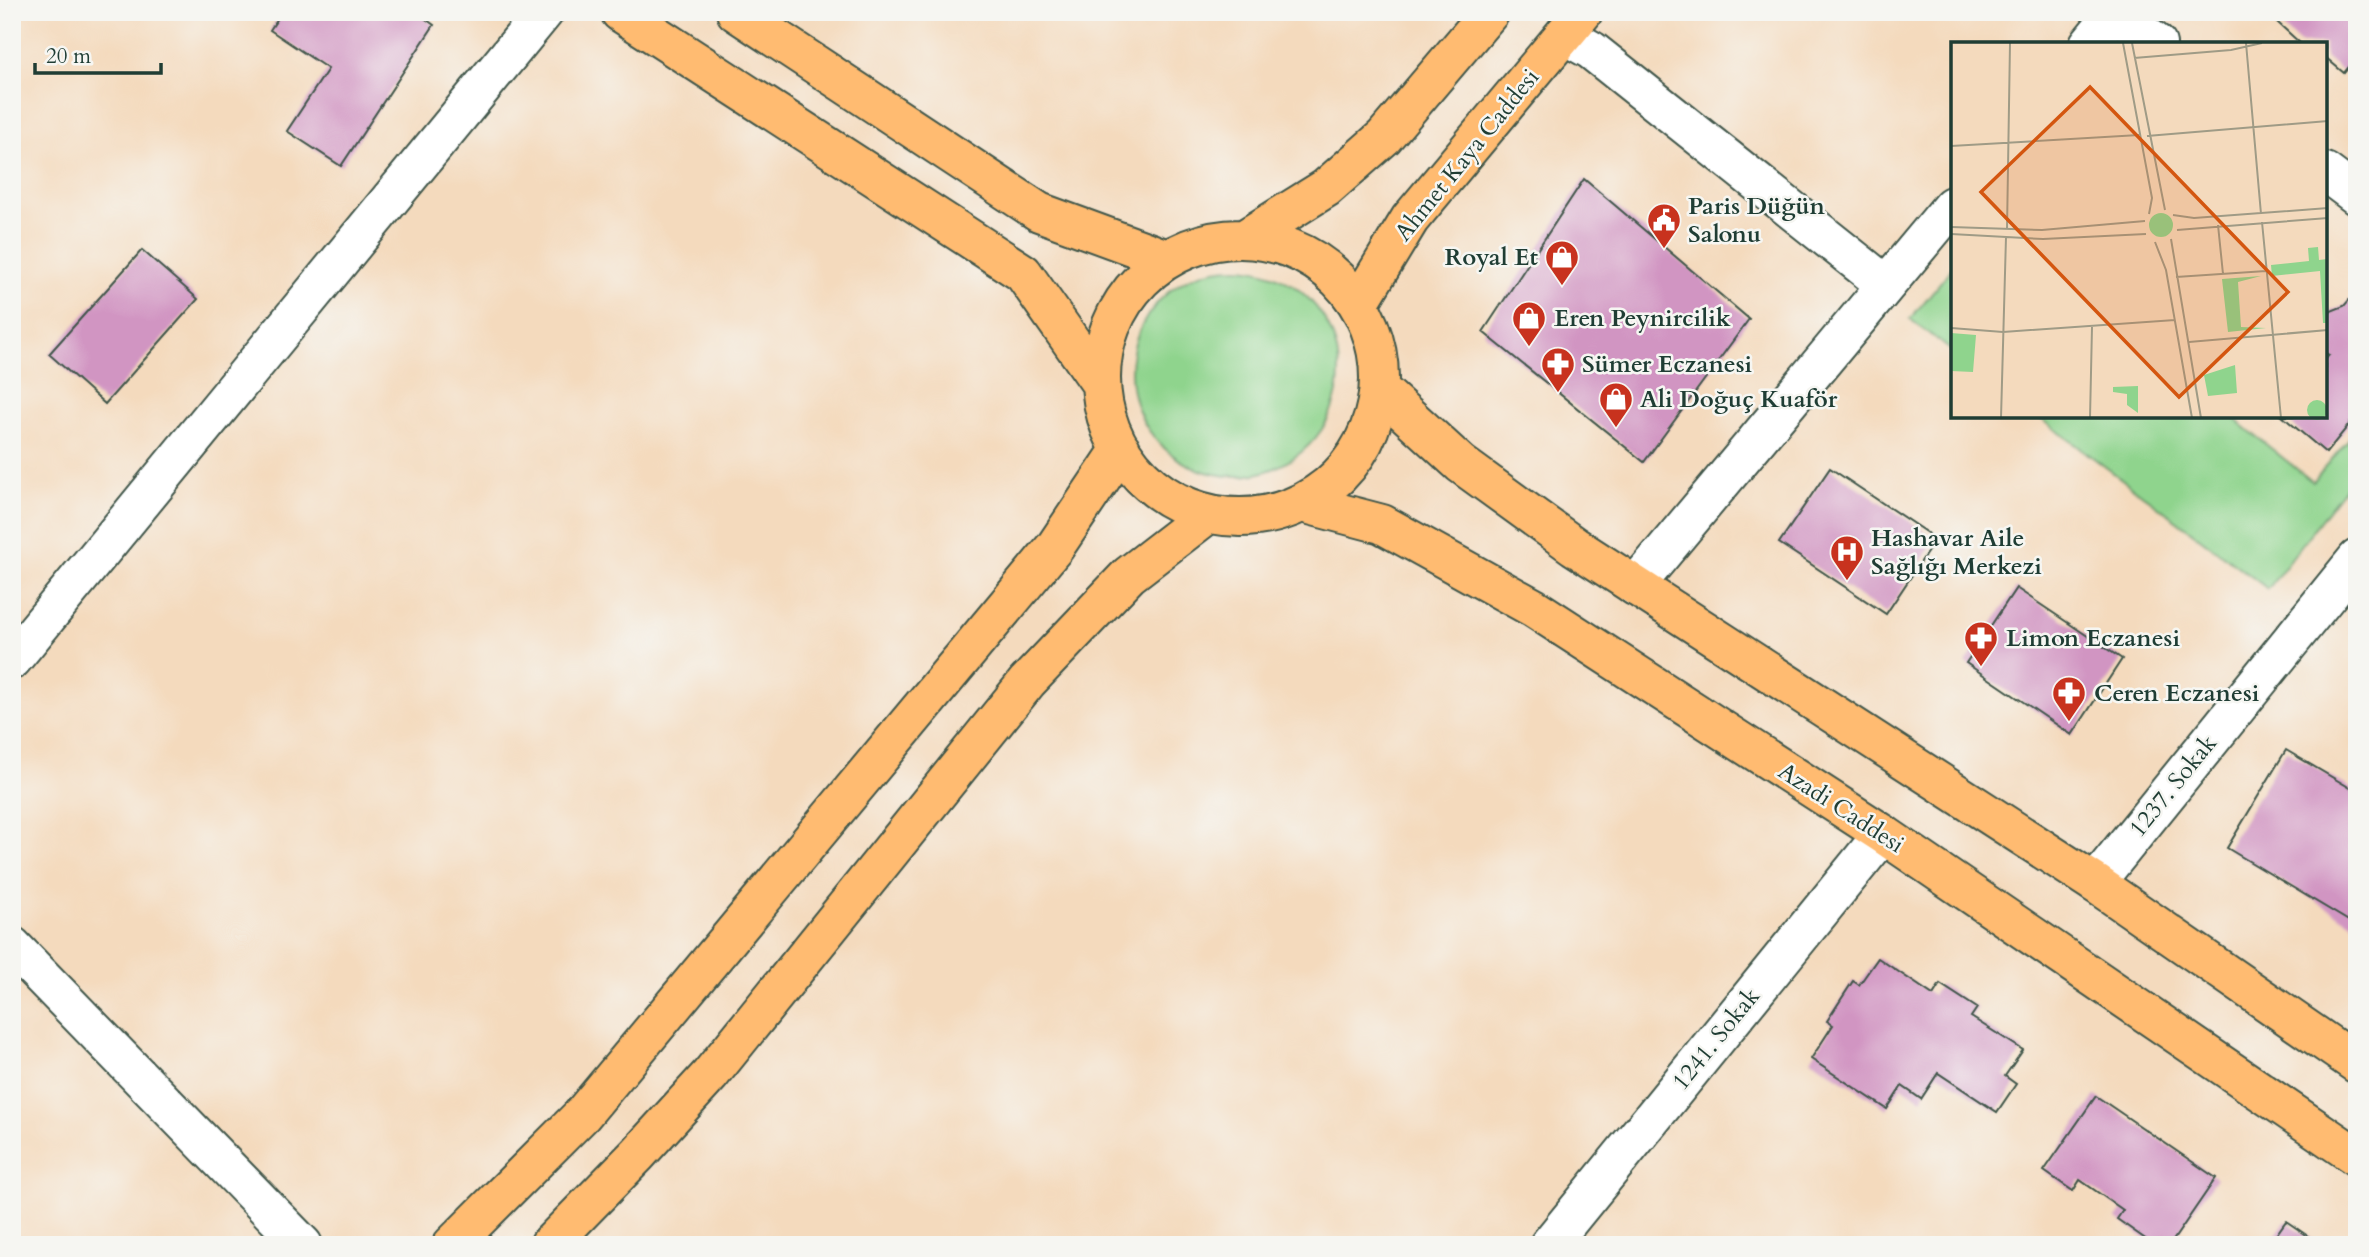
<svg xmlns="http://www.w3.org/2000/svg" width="2369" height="1257" viewBox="0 0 2369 1257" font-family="Cardo,serif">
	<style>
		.green { fill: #8fd48d; stroke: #578860; stroke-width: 2 }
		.building { fill: #d195c2 }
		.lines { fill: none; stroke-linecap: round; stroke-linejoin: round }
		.minor-casing { stroke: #3f5549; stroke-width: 42 }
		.major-casing { stroke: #3f5549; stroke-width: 42 }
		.minor { stroke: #fff; stroke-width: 38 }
		.major { stroke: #ffbb71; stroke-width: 38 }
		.labels { text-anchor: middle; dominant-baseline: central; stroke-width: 5; stroke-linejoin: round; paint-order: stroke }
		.street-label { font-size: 24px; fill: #1f3d34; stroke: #f6f6f2 }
		.poi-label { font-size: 24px; font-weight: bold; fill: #1f3d34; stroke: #f6f6f2; text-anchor: start }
		.inset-road { fill: none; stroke: #9f9b86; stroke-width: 2 }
		.view { fill: #d45610; fill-opacity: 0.15; stroke: #d45610; stroke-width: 3.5 }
		.inset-edge { fill: none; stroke: #1f3d34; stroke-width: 3.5 }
	</style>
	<rect width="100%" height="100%" fill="#f6f6f2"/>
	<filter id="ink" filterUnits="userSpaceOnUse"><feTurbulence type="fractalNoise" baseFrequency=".0143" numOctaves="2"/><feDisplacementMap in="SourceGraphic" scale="14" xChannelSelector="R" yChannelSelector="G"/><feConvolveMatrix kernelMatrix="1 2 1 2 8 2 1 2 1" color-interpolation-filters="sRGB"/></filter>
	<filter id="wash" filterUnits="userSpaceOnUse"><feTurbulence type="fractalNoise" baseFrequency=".00686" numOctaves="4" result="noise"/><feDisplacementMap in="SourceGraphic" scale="28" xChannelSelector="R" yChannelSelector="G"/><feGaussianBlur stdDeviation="1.57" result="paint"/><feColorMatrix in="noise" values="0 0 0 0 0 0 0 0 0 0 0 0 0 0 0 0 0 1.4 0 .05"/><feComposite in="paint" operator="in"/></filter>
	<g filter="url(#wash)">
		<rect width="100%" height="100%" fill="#f4dabd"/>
		<path class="green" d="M1131 372a104 104 0 1 1 208 0a104 104 0 1 1-208 0Z
			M1952,268V351L1910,319Z
			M2039,417H2232L2313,482L2357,429V472L2268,589Z"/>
		<g id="blocks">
			<path class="building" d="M282,12H416L434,25L341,166L287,131L328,69L270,30Z
				M2266,12H2357V57L2344,73L2325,57V44H2301Z
				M1584,179L1749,319L1644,462L1483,332Z
				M142,250L198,299L105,404L49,354Z
				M2357,291V415L2326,453L2282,416H2325V360L2329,355L2325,353V319L2331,311L2344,306Z
				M1830,468L1936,539L1886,614L1779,543Z
				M2016,588L2122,659L2072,735L1966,663Z
				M2286,750L2357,792V926L2227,848Z
				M1878,958L1933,995L1940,984L1977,1008L1971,1017L2023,1050L2005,1076L2016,1084L1997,1112L1938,1073L1921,1099L1902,1086L1887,1109L1811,1059L1833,1025L1827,1021L1853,981L1859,985Z
				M2096,1096L2216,1178L2170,1245H2154L2117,1219L2123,1210L2080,1180L2073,1191L2044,1171Z
				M2286,1221L2321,1245H2269Z"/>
		</g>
	</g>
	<g filter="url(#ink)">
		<use href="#blocks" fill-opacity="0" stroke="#3f5549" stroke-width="2"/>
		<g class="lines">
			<g class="minor-casing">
				<path id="minor" d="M2115,12L2157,44
					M1564,35L1591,50L1886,285
					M2089,44L2115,12
					M2325,172L2357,196
					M1635,586L1952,206
					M12,660L544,12
					M2095,883L2357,559
					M12,946L303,1245
					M1549,1245L1883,834"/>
			</g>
			<g class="major-casing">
				<path id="major" d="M620,12L1023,273L1101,384
					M736,12L1039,212L1167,259
					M1246,238L1326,188L1384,137L1490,12
					M1101 378a139 139 0 1 1 278 0a139 139 0 1 1-278 0Z
					M1359,303L1410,219L1583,12
					M1380,390L1461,464L1574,546L2095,883L2357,1064
					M1302,503L1382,524L1534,608L1883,834L2357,1157
					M452,1245L582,1115L1055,547L1121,449
					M549,1245L637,1155L710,1075L1027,682L1129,575L1208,514"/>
			</g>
			<use href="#minor" class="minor"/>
			<use href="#major" class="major"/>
		</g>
	</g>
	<defs>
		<g id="civic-pin" transform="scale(1.75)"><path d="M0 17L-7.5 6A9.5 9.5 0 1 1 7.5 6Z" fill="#c8321e" stroke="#f6f6f2"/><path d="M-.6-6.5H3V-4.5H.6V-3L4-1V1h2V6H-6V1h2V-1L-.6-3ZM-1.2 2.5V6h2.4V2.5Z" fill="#fff"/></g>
		<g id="shop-pin" transform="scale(1.75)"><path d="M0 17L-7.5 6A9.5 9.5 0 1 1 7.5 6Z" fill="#c8321e" stroke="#f6f6f2"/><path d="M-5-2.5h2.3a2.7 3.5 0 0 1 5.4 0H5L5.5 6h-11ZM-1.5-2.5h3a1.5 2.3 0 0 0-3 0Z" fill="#fff"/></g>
		<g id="pharmacy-pin" transform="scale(1.75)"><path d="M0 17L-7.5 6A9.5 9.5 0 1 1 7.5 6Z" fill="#c8321e" stroke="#f6f6f2"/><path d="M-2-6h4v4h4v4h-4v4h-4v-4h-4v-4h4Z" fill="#fff"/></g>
		<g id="hospital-pin" transform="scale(1.75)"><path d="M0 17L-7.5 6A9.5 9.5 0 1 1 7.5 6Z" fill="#c8321e" stroke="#f6f6f2"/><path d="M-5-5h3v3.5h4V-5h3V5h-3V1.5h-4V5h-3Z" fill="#fff"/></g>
	</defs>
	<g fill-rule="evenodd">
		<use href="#civic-pin" x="1664" y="220"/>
		<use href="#shop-pin" x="1562" y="257"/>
		<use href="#shop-pin" x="1529" y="318"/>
		<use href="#pharmacy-pin" x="1558" y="364"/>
		<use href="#shop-pin" x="1616" y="399"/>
		<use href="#hospital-pin" x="1847" y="552"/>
		<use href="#pharmacy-pin" x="1981" y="638"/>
		<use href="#pharmacy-pin" x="2069" y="693"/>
	</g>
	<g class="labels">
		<g class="street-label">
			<text transform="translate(1467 155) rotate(-51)">Ahmet Kaya Caddesi</text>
			<text transform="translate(2173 786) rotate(-51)">1237. Sokak</text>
			<text transform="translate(1841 808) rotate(33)">Azadi Caddesi</text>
			<text transform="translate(1716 1039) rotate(-51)">1241. Sokak</text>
		</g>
		<g class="poi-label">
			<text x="1688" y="206">Paris Düğün<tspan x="1688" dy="28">Salonu</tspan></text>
			<text x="1538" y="257" text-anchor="end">Royal Et</text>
			<text x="1554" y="318">Eren Peynircilik</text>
			<text x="1582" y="364">Sümer Eczanesi</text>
			<text x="1640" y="399">Ali Doğuç Kuaför</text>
			<text x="1871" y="538">Hashavar Aile<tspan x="1871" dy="28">Sağlığı Merkezi</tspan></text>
			<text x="2006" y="638">Limon Eczanesi</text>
			<text x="2094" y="693">Ceren Eczanesi</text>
		</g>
	</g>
	<g transform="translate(1951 42)">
		<rect width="376" height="376" fill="#f4dabd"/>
		<path d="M198 183a12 12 0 1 1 24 0a12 12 0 1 1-24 0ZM367,205L368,218L376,217V281H372L369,229L321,234L320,223L358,219L357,206ZM310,234L287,240L290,285L315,286L277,290L271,237ZM0,291L25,293L22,330L0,329ZM284,323L286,351L257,354L253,333ZM187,344V371L176,363V352L162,350V345ZM356 368a10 10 0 1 1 20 0a10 10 0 1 1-20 0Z" fill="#8fd48d"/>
		<path class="inset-road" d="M172,1L201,156L198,172M181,1L214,168M295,1L310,172M183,16L280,8L311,1M196,94L377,79M0,104L188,93M222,173L243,176L377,166M311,180L330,376M267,183L272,232M0,185L91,188L194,179M56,188L59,1M226,188L377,176M0,192L92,197L195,192M220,197L250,376M204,200L215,228L241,376M225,235L315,229M0,286L52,290L224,278M238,300L377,288M50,376L55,195M139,376L141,285"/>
		<path class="view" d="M139,45L337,250L228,355L30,150Z"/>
		<rect width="376" height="376" class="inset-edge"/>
	</g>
	<rect width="2369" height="1257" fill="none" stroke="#f6f6f2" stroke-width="42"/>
	<path d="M35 63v10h126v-10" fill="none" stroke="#1f3d34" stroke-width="3.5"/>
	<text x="46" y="63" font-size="21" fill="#1f3d34" stroke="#f6f6f2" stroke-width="5" paint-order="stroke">20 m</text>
</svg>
